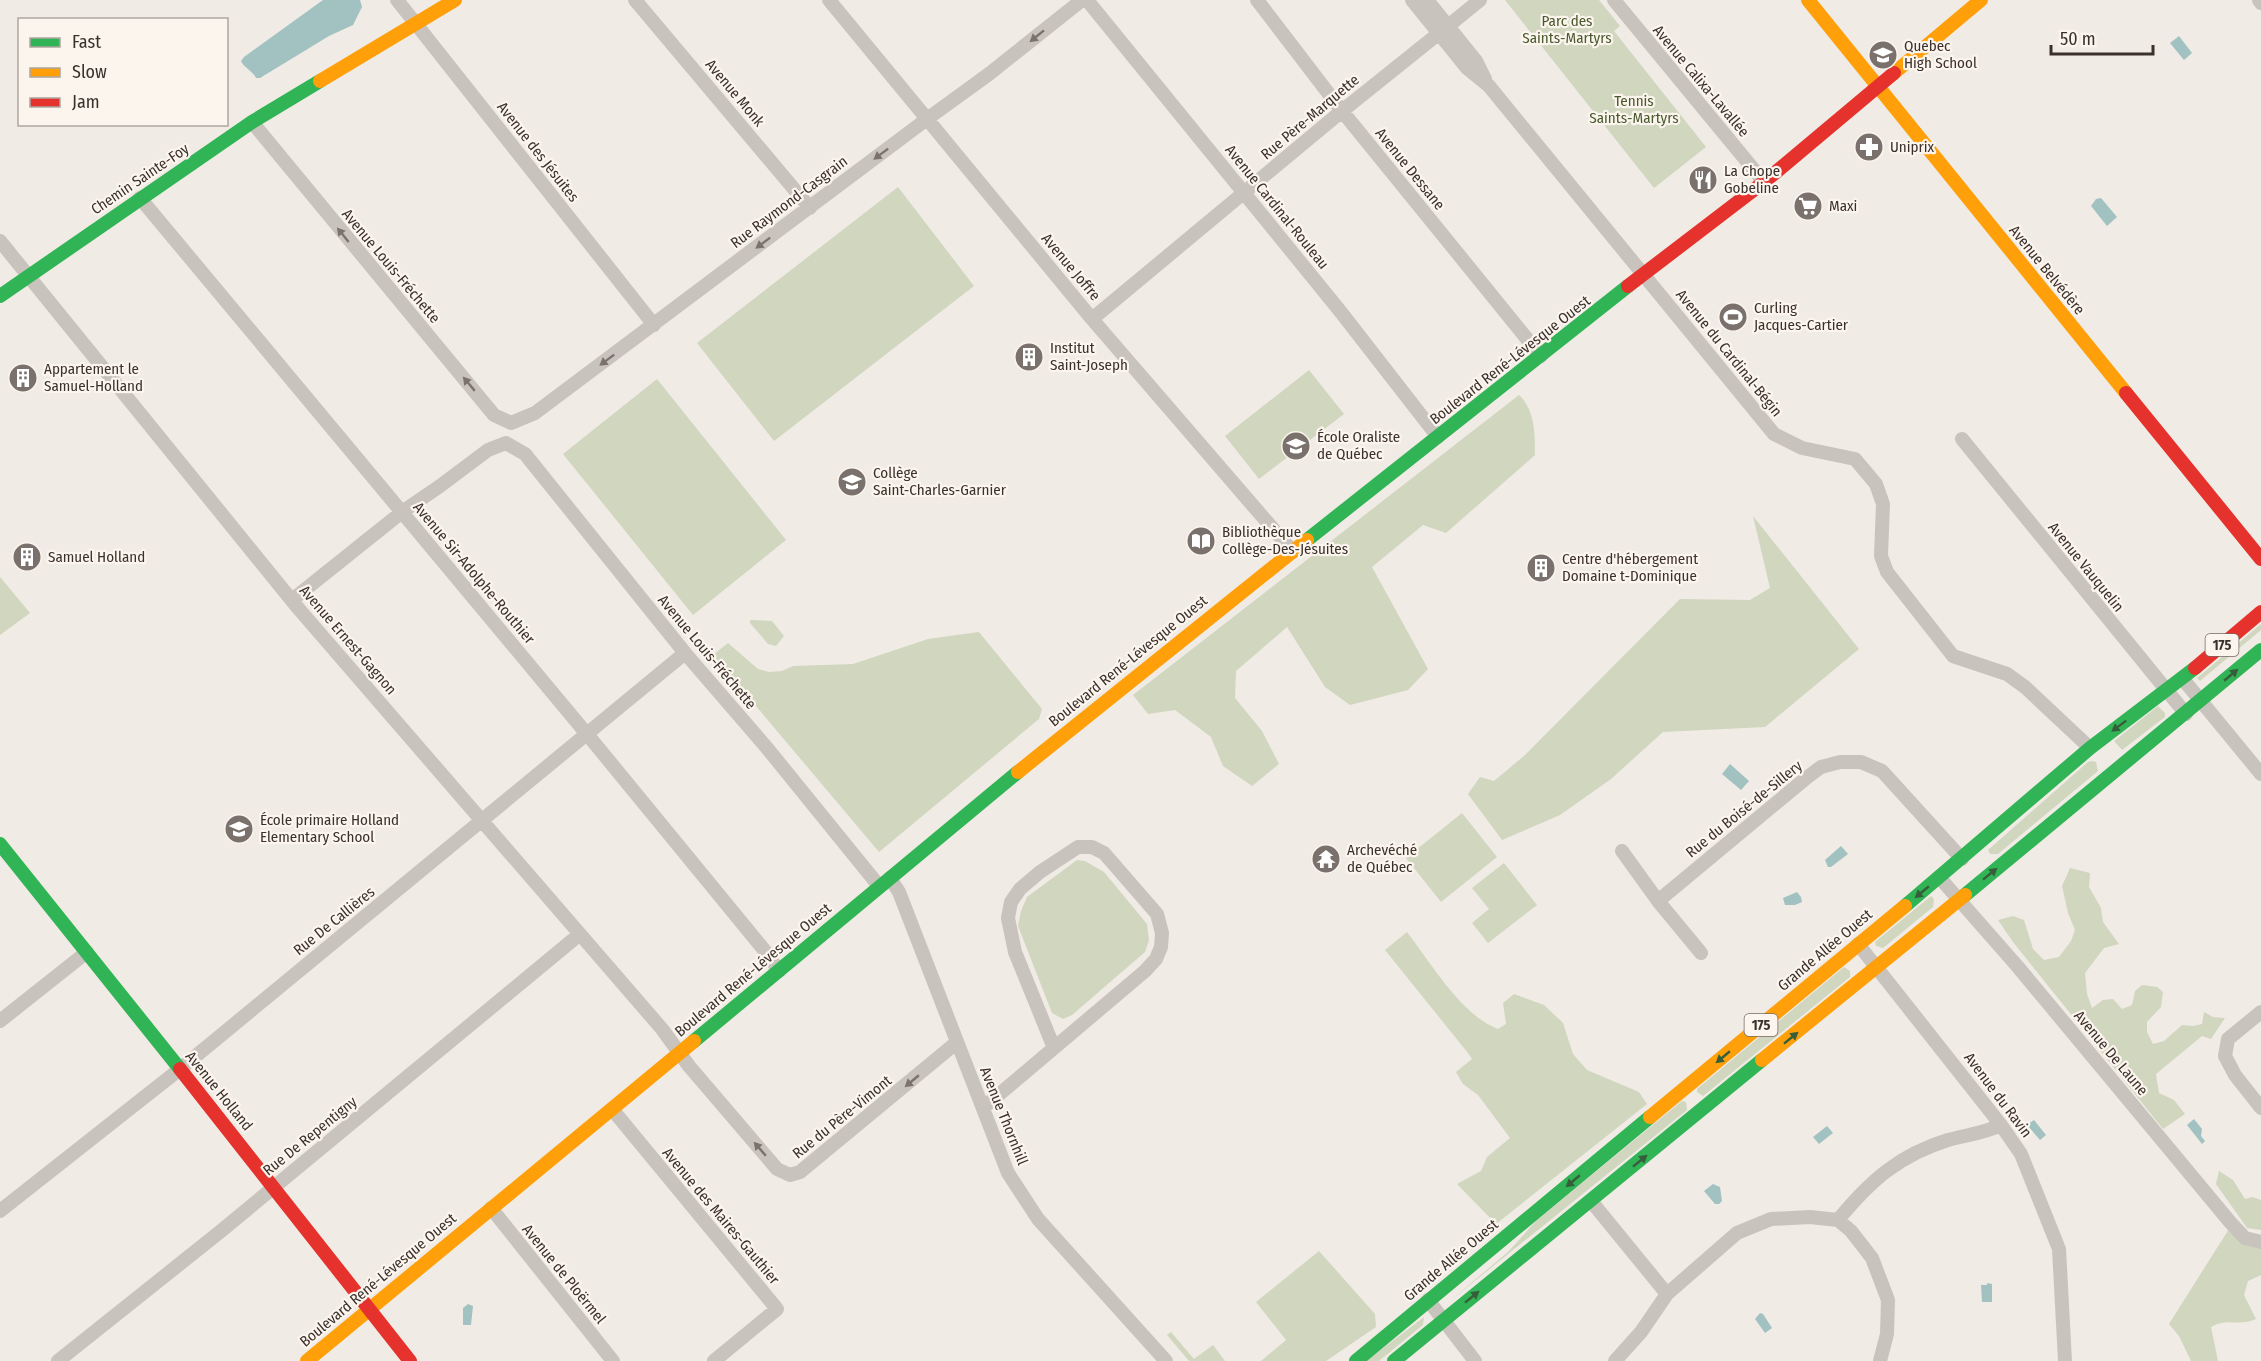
<svg xmlns="http://www.w3.org/2000/svg" width="2261" height="1361" viewBox="0 0 2261 1361" font-family="'Fira Sans Condensed',sans-serif">
	<style>
		.green { fill: #d1d6bf }
		.water { fill: #a1c2c1 }
		.lines { fill: none; stroke-linecap: round; stroke-linejoin: round }
		.street { stroke: #c9c3be; stroke-width: 14 }
		.fast { stroke: #30b455; stroke-width: 14 }
		.slow { stroke: #ff9f0a; stroke-width: 14 }
		.jam { stroke: #e5322d; stroke-width: 14 }
		.oneway { fill: #7b726d }
		.oneway2 { fill: #375e3a }
		.labels { text-anchor: middle; dominant-baseline: central; stroke-width: 4.5; stroke-linejoin: round; paint-order: stroke }
		.shield { fill: #fbf5ee; stroke: #756b66; stroke-width: 1.5 }
		.shield-label { font-size: 14px; font-weight: bold; fill: #3b302b }
		.park-label { font-size: 15px; fill: #4a5a2e; stroke: #fbf5ee }
		.poi-label { font-size: 15px; fill: #3b302b; stroke: #fbf5ee; text-anchor: start }
		.street-label { font-size: 15px; fill: #3b302b; stroke: #fbf5ee }
	</style>
	<rect width="100%" height="100%" fill="#f0ebe5"/>
	<path class="green" d="M1505,0H1599L1620,26L1614,31L1706,147L1654,188Z
		M898,187L974,286L774,441L697,343Z
		M1309,370L1344,414L1259,479L1225,436Z
		M657,379L786,540L693,615L563,454Z
		M1519,395C1535,410 1535,434 1535,455L1446,533L1423,525L1372,567L1428,669L1408,690L1350,705L1325,687L1287,627L1236,671L1235,698L1262,731L1279,764L1252,786L1223,766L1211,737L1175,710L1148,714L1133,695Z
		M1753,516L1859,649L1765,727L1663,732L1611,779L1560,815L1502,840L1468,794L1480,777L1494,781L1525,755L1680,599L1750,600L1770,588Z
		M0,577L30,613L0,635Z
		M752,620L772,621L784,636L776,646L768,644L750,623V620Z
		M2261,624V630L2200,681L2197,678Z
		M979,632L1042,709L1039,719L879,852L713,655L728,643L758,669L769,672L782,671L793,666L853,664L928,639Z
		M2158,706L2165,713V717L2122,750L2114,741Z
		M2092,761L2096,762L2098,771L1998,854H1990L1988,850L2088,762Z
		M1462,813L1497,857L1441,902L1406,858Z
		M1077,860L1085,861L1104,872L1147,924L1149,940L1145,952L1072,1015L1063,1019L1052,1013L1018,926L1021,911L1027,897Z
		M1504,863L1537,905L1488,943L1472,923L1489,909L1472,888Z
		M2070,868L2090,873L2089,887L2101,908L2103,922L2119,944L2104,948L2085,973L2087,994L2092,1008L2103,1000L2113,999L2122,1009L2132,1005L2135,991L2142,985L2157,987L2163,992L2161,1007L2147,1022V1032L2153,1044L2164,1041L2182,1025L2193,1026L2202,1024L2204,1012L2213,1017L2225,1018L2211,1039L2202,1036L2156,1074L2159,1093L2174,1100L2185,1114L2163,1129L2013,942L1998,920L2013,916L2024,920L2033,949L2044,960L2059,957L2071,941L2075,930L2068,913L2062,886Z
		M1931,896L1934,899L1933,907L1883,948L1876,946L1875,942Z
		M1407,932C1431,963 1462,1016 1498,1029L1506,1024L1503,1003L1514,994L1544,1005L1563,1023L1573,1054L1587,1070L1639,1092L1647,1104L1496,1224L1457,1184L1481,1171L1487,1157L1510,1138L1478,1095L1463,1084L1456,1072L1472,1059L1468,1053L1385,950Z
		M1844,967L1850,971V977L1703,1096L1697,1092V1089Z
		M1682,1101L1686,1102L1687,1110L1451,1300L1508,1252L1537,1220Z
		M2219,1171L2233,1180L2245,1199L2252,1197L2261,1200V1230L2247,1228L2216,1184Z
		M2229,1229L2261,1247V1275L2248,1281L2244,1295L2256,1319C2238,1327 2228,1317 2211,1327L2218,1361H2191L2179,1336L2169,1324Z
		M1319,1251L1375,1314L1376,1327L1326,1361H1261L1286,1340L1256,1302Z
		M1424,1317L1423,1325L1379,1361H1366Z
		M1171,1332L1194,1359L1213,1345L1225,1361H1189L1167,1335Z"/>
	<path class="water" d="M323,0H360L362,7L353,25L329,36L260,78H256C253,71 244,68 241,61L244,57Z
		M2179,36L2192,53L2184,60L2170,43Z
		M2101,198L2117,217L2107,226L2091,206L2096,199Z
		M1730,764L1749,781L1741,790L1722,774Z
		M1841,846L1848,854L1831,867H1828L1825,860Z
		M1797,892L1801,897L1802,902L1795,905H1785L1783,898Z
		M2194,1119L2202,1129L2201,1136L2205,1141L2202,1144L2187,1125Z
		M2034,1120L2046,1135L2040,1140L2027,1125Z
		M1827,1126L1833,1133L1819,1144L1813,1137Z
		M1713,1184L1720,1187L1722,1201L1719,1204H1715L1704,1191Z
		M1987,1283L1992,1284V1302H1982L1981,1285H1987Z
		M468,1304L473,1306L471,1325H463V1308Z
		M1760,1313L1763,1314L1772,1328L1765,1333L1755,1319Z"/>
	<g class="lines">
		<path class="street" d="M397,0L654,325
			M635,0L810,208
			M829,0L1092,319L1293,552
			M1087,0L1340,311L1438,437
			M1257,0L1342,111L1541,356
			M1412,0L1467,68L1489,86L1774,434L1802,448L1855,459L1876,484L1883,504L1881,556L1887,572L1953,656L2007,674L2025,687L2090,748
			M1427,0L1476,61L1485,79
			M1614,0L1764,182
			M2259,0L2261,3
			M1448,26L1480,0
			M252,122L494,415L511,423L535,413L927,119L989,74L1082,0
			M140,198L596,745L765,951L779,971
			M0,241L298,608L662,1029L689,1066L777,1169L790,1175L800,1172L956,1043
			M1092,319L1342,111L1438,34
			M1962,439L2186,714
			M292,600L402,512L440,486L488,450L506,443L525,454L685,653L767,748L879,886
			M2182,678L2261,774
			M1622,851L1658,901L1701,953
			M1939,877L2018,967L2230,1222L2245,1238L2261,1242
			M890,878L899,892L1008,1173L1038,1219L1166,1361
			M1658,901L1805,779L1821,767L1840,762H1861L1882,771L1962,859
			M1858,944L2001,1125L2021,1154L2059,1249L2065,1361
			M2261,1012L2228,1039L2225,1056L2235,1075L2261,1108
			M0,1021L87,952
			M983,1108L1145,971L1156,959L1161,947L1162,933L1157,914L1104,853L1092,847H1078L1040,872L1020,889L1011,902L1008,918L1015,952L1054,1048
			M612,1109L777,1309L714,1361
			M1591,1201L1667,1294
			M491,1208L613,1361
			M0,1211L180,1069L685,653
			M1838,1220C1870,1181 1899,1155 1948,1140C1966,1135 1985,1133 2001,1125
			M1838,1220L1851,1231L1872,1258L1888,1300L1887,1334L1880,1361
			M1428,1300L1475,1361
			M58,1361L221,1231L580,934
			M1615,1361L1641,1332L1667,1294L1737,1233L1771,1219L1810,1217L1838,1220"/>
		<path class="fast" d="M0,296L252,122L320,81
			M1307,540L1628,286
			M0,844L180,1069
			M1965,895L2261,650
			M1905,906L2090,748L2195,668
			M694,1041L1018,772
			M1356,1361L1650,1117
			M1394,1361L1762,1060"/>
		<path class="slow" d="M1808,0L2126,393
			M1894,73L1981,0
			M320,81L455,0
			M1018,772L1307,540
			M1762,1060L1965,895
			M1650,1117L1905,906
			M307,1361L694,1041"/>
		<path class="jam" d="M1628,286L1764,182L1894,73
			M2126,393L2261,559
			M2195,668L2261,612
			M180,1069L410,1361"/>
	</g>
	<defs><path id="oneway-solid" d="M-6-.8H1V-3.2L6.5 0L1 3.2V.8H-6Z" transform="scale(1.5)"/></defs>
	<g class="oneway">
		<use href="#oneway-solid" transform="translate(1037 36) rotate(141)"/>
		<use href="#oneway-solid" transform="translate(881 154) rotate(143)"/>
		<use href="#oneway-solid" transform="translate(343 235) rotate(-129)"/>
		<use href="#oneway-solid" transform="translate(763 243) rotate(143)"/>
		<use href="#oneway-solid" transform="translate(607 360) rotate(143)"/>
		<use href="#oneway-solid" transform="translate(469 384) rotate(-130)"/>
		<use href="#oneway-solid" transform="translate(912 1081) rotate(140)"/>
		<use href="#oneway-solid" transform="translate(760 1149) rotate(-131)"/>
	</g>
	<g class="oneway2">
		<use href="#oneway-solid" transform="translate(2231 675) rotate(-40)"/>
		<use href="#oneway-solid" transform="translate(2119 726) rotate(143)"/>
		<use href="#oneway-solid" transform="translate(1990 874) rotate(-39)"/>
		<use href="#oneway-solid" transform="translate(1922 892) rotate(140)"/>
		<use href="#oneway-solid" transform="translate(1791 1038) rotate(-39)"/>
		<use href="#oneway-solid" transform="translate(1723 1057) rotate(140)"/>
		<use href="#oneway-solid" transform="translate(1640 1161) rotate(-39)"/>
		<use href="#oneway-solid" transform="translate(1573 1181) rotate(140)"/>
		<use href="#oneway-solid" transform="translate(1472 1297) rotate(-39)"/>
	</g>
	<defs>
		<g id="school-disc" transform="scale(1.5)"><circle r="9.5" fill="#7a716c" stroke="#fbf5ee"/><path d="M0-5L7-2L0 1L-7-2ZM-4 1L0 2.5L4 1V4Q0 6-4 4Z" fill="#fff"/></g>
		<g id="pharmacy-disc" transform="scale(1.5)"><circle r="9.5" fill="#7a716c" stroke="#fbf5ee"/><path d="M-2-6h4v4h4v4h-4v4h-4v-4h-4v-4h4Z" fill="#fff"/></g>
		<g id="restaurant-disc" transform="scale(1.5)"><circle r="9.5" fill="#7a716c" stroke="#fbf5ee"/><path d="M-5-6h1v4h1v-4h1v4h1v-4h1v5L-1.5 .5V6h-2V.5L-5-1ZM5-6V6H3V1.5H1.5Q1.5-4 5-6Z" fill="#fff"/></g>
		<g id="supermarket-disc" transform="scale(1.5)"><circle r="9.5" fill="#7a716c" stroke="#fbf5ee"/><path d="M-6-5.5h2.5l.6 2H6L4.5 2H-2.5L-4.4-4H-6ZM-1.5 3.2a1.3 1.3 0 1 0 .1 0ZM3 3.2a1.3 1.3 0 1 0 .1 0Z" fill="#fff"/></g>
		<g id="stadium-disc" transform="scale(1.5)"><circle r="9.5" fill="#7a716c" stroke="#fbf5ee"/><path d="M0-5a6.5 5 0 1 0 0 10a6.5 5 0 1 0 0-10ZM-3.5-1.8h7v3.6h-7Z" fill="#fff"/></g>
		<g id="building-disc" transform="scale(1.5)"><circle r="9.5" fill="#7a716c" stroke="#fbf5ee"/><path d="M-4-6H4V6H1V3H-1V6H-4ZM-2.5-4.3h1.7v1.8h-1.7ZM.8-4.3h1.7v1.8H.8ZM-2.5-1h1.7V.8h-1.7ZM.8-1h1.7V.8H.8Z" fill="#fff"/></g>
		<g id="library-disc" transform="scale(1.5)"><circle r="9.5" fill="#7a716c" stroke="#fbf5ee"/><path d="M-6-4Q-3-5.5-.7-3.5V5Q-3 3-6 4ZM6-4Q3-5.5 .7-3.5V5Q3 3 6 4Z" fill="#fff"/></g>
		<g id="temple-disc" transform="scale(1.5)"><circle r="9.5" fill="#7a716c" stroke="#fbf5ee"/><path d="M0-6L5-2H3V0L6.5 2.5H4V6H1.5V3h-3V6H-4V2.5H-6.5L-3 0V-2H-5Z" fill="#fff"/></g>
	</defs>
	<g fill-rule="evenodd">
		<use href="#school-disc" x="1883" y="55"/>
		<use href="#pharmacy-disc" x="1869" y="147"/>
		<use href="#restaurant-disc" x="1703" y="180"/>
		<use href="#supermarket-disc" x="1808" y="206"/>
		<use href="#stadium-disc" x="1733" y="317"/>
		<use href="#building-disc" x="1029" y="357"/>
		<use href="#building-disc" x="23" y="378"/>
		<use href="#school-disc" x="1296" y="446"/>
		<use href="#school-disc" x="852" y="482"/>
		<use href="#library-disc" x="1201" y="541"/>
		<use href="#building-disc" x="27" y="557"/>
		<use href="#building-disc" x="1541" y="568"/>
		<use href="#school-disc" x="239" y="829"/>
		<use href="#temple-disc" x="1326" y="859"/>
	</g>
	<g class="labels">
		<g class="shield">
			<rect x="2205.5" y="634" width="33" height="22" rx="4.5"/>
			<rect x="1744.5" y="1014" width="33" height="22" rx="4.5"/>
		</g>
		<g class="shield-label">
			<text x="2222" y="645">175</text>
			<text x="1761" y="1025">175</text>
		</g>
		<g class="park-label">
			<text x="1567" y="21">Parc des<tspan x="1567" dy="17">Saints-Martyrs</tspan></text>
			<text x="1634" y="101">Tennis<tspan x="1634" dy="17">Saints-Martyrs</tspan></text>
		</g>
		<g class="poi-label">
			<text x="1904" y="46">Quebec<tspan x="1904" dy="17">High School</tspan></text>
			<text x="1890" y="147">Uniprix</text>
			<text x="1724" y="171">La Chope<tspan x="1724" dy="17">Gobeline</tspan></text>
			<text x="1829" y="206">Maxi</text>
			<text x="1754" y="308">Curling<tspan x="1754" dy="17">Jacques-Cartier</tspan></text>
			<text x="1050" y="348">Institut<tspan x="1050" dy="17">Saint-Joseph</tspan></text>
			<text x="44" y="369">Appartement le<tspan x="44" dy="17">Samuel-Holland</tspan></text>
			<text x="1317" y="437">École Oraliste<tspan x="1317" dy="17">de Québec</tspan></text>
			<text x="873" y="473">Collège<tspan x="873" dy="17">Saint-Charles-Garnier</tspan></text>
			<text x="1222" y="532">Bibliothèque<tspan x="1222" dy="17">Collège-Des-Jésuites</tspan></text>
			<text x="48" y="557">Samuel Holland</text>
			<text x="1562" y="559">Centre d'hébergement<tspan x="1562" dy="17">Domaine t-Dominique</tspan></text>
			<text x="260" y="820">École primaire Holland<tspan x="260" dy="17">Elementary School</tspan></text>
			<text x="1347" y="850">Archevéché<tspan x="1347" dy="17">de Québec</tspan></text>
		</g>
		<g class="street-label">
			<text transform="translate(1701 81) rotate(50)">Avenue Calixa-Lavallée</text>
			<text transform="translate(735 93) rotate(50)">Avenue Monk</text>
			<text transform="translate(1310 117) rotate(-40)">Rue Père-Marquette</text>
			<text transform="translate(538 152) rotate(52)">Avenue des Jésuites</text>
			<text transform="translate(1410 169) rotate(51)">Avenue Dessane</text>
			<text transform="translate(140 179) rotate(-34)">Chemin Sainte-Foy</text>
			<text transform="translate(789 202) rotate(-37)">Rue Raymond-Casgrain</text>
			<text transform="translate(1277 207) rotate(51)">Avenue Cardinal-Rouleau</text>
			<text transform="translate(391 266) rotate(50)">Avenue Louis-Fréchette</text>
			<text transform="translate(1071 267) rotate(50)">Avenue Joffre</text>
			<text transform="translate(2047 270) rotate(51)">Avenue Belvédère</text>
			<text transform="translate(1729 353) rotate(51)">Avenue du Cardinal-Bégin</text>
			<text transform="translate(1510 360) rotate(-38)">Boulevard René-Lévesque Ouest</text>
			<text transform="translate(2086 567) rotate(51)">Avenue Vauquelin</text>
			<text transform="translate(474 573) rotate(50)">Avenue Sir-Adolphe-Routhier</text>
			<text transform="translate(348 640) rotate(49)">Avenue Ernest-Gagnon</text>
			<text transform="translate(707 652) rotate(50)">Avenue Louis-Fréchette</text>
			<text transform="translate(1128 661) rotate(-39)">Boulevard René-Lévesque Ouest</text>
			<text transform="translate(1744 809) rotate(-39)">Rue du Boisé-de-Sillery</text>
			<text transform="translate(334 921) rotate(-39)">Rue De Callières</text>
			<text transform="translate(1825 950) rotate(-40)">Grande Allée Ouest</text>
			<text transform="translate(753 970) rotate(-40)">Boulevard René-Lévesque Ouest</text>
			<text transform="translate(2111 1053) rotate(50)">Avenue De Laune</text>
			<text transform="translate(219 1091) rotate(51)">Avenue Holland</text>
			<text transform="translate(1998 1095) rotate(53)">Avenue du Ravin</text>
			<text transform="translate(1004 1116) rotate(68)">Avenue Thornhill</text>
			<text transform="translate(842 1117) rotate(-39)">Rue du Père-Vimont</text>
			<text transform="translate(310 1136) rotate(-39)">Rue De Repentigny</text>
			<text transform="translate(721 1216) rotate(50)">Avenue des Maires-Gauthier</text>
			<text transform="translate(1451 1260) rotate(-40)">Grande Allée Ouest</text>
			<text transform="translate(564 1274) rotate(51)">Avenue de Ploërmel</text>
			<text transform="translate(378 1280) rotate(-40)">Boulevard René-Lévesque Ouest</text>
		</g>
	</g>
	<rect x="18" y="18" width="210" height="108" fill="#fbf5ee" stroke="#aea6a0" stroke-width="1.5"/>
	<rect x="30" y="38" width="30" height="9" fill="#30b455" stroke="#aea6a0" stroke-width="1.5"/>
	<text x="72" y="48" font-size="18" fill="#3b302b">Fast</text>
	<rect x="30" y="68" width="30" height="9" fill="#ff9f0a" stroke="#aea6a0" stroke-width="1.5"/>
	<text x="72" y="78" font-size="18" fill="#3b302b">Slow</text>
	<rect x="30" y="98" width="30" height="9" fill="#e5322d" stroke="#aea6a0" stroke-width="1.5"/>
	<text x="72" y="108" font-size="18" fill="#3b302b">Jam</text>
	<path d="M2051 45v9h102v-9" fill="none" stroke="#3b302b" stroke-width="3"/>
	<text x="2060" y="45" font-size="18" fill="#3b302b" stroke="#fbf5ee" stroke-width="4.5" paint-order="stroke">50 m</text>
</svg>
